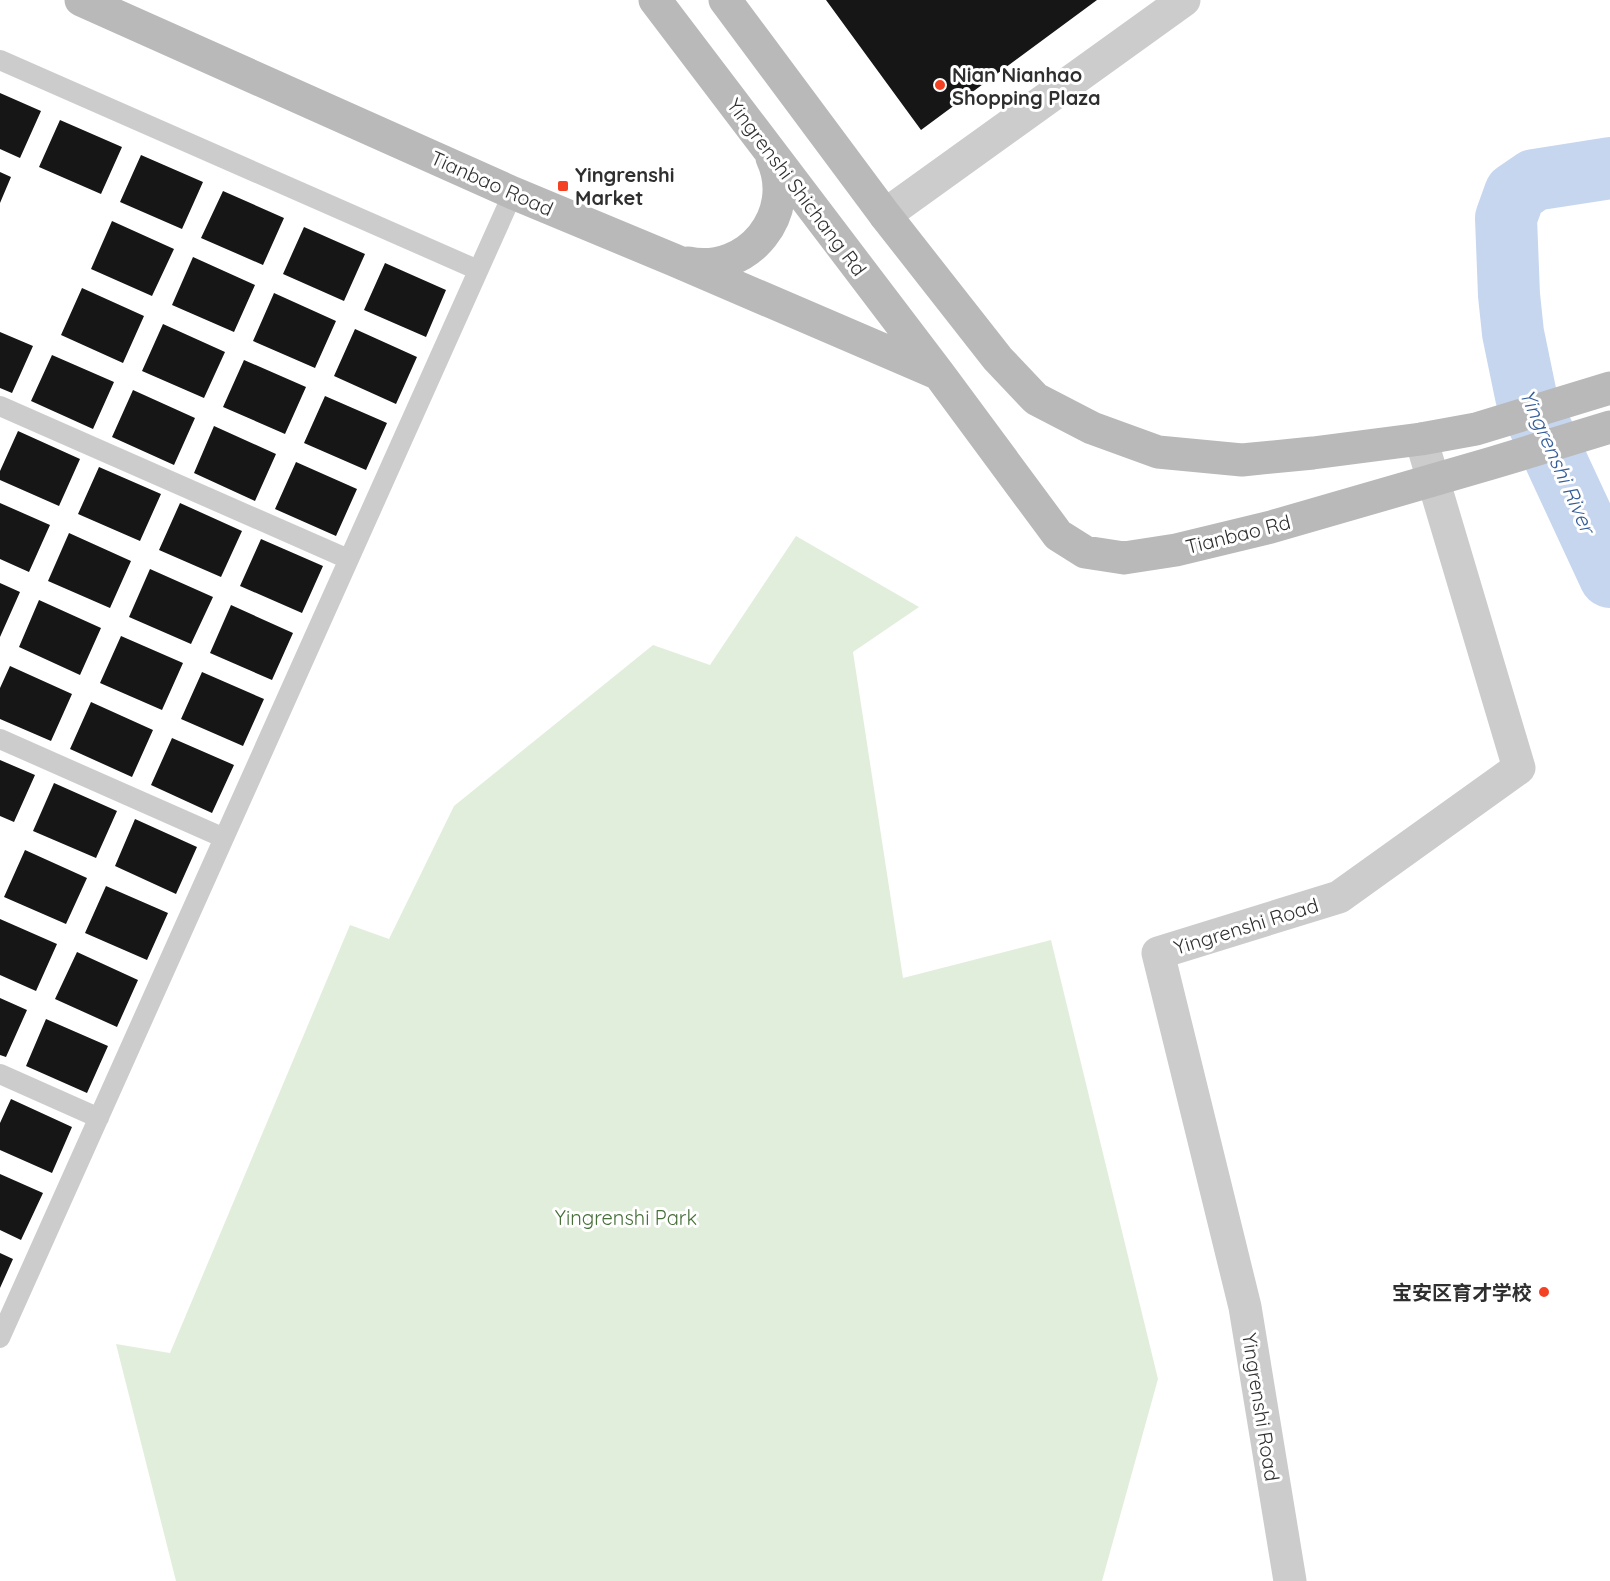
<svg xmlns="http://www.w3.org/2000/svg" width="1610" height="1581" viewBox="0 0 1610 1581" font-family="Quicksand,'Noto Sans SC',sans-serif">
	<style>
		.green { fill: #e2eedc }
		.lines { fill: none; stroke-linecap: round; stroke-linejoin: round }
		.river { stroke: #c6d6ef; stroke-width: 62 }
		.building { fill: #161616 }
		.lane { stroke: #ccc; stroke-width: 20 }
		.street { stroke: #ccc; stroke-width: 33 }
		.secondary { stroke: #b9b9b9; stroke-width: 33 }
		.poi-dot { fill: #f54123; stroke: #fff; stroke-width: 2 }
		.labels { text-anchor: middle; dominant-baseline: central; stroke-width: 6; stroke-linejoin: round; paint-order: stroke }
		.poi-label { font-size: 20px; font-weight: bold; fill: #2f2f2f; stroke: #fff; text-anchor: start }
		.street-label { font-size: 20px; fill: #2f2f2f; stroke: #fff }
		.park-label { font-size: 20px; fill: #466f38; stroke: #fff }
		.water-label { font-size: 21px; font-style: italic; fill: #355d99; stroke: #fff }
	</style>
	<rect width="100%" height="100%" fill="#fff"/>
	<path class="green" d="M796,536L919,607L853,652L903,978L1051,940L1158,1379L1102,1581H176L116,1344L170,1353L350,925L389,939L454,806L653,645L710,665Z"/>
	<g class="lines">
		<path class="river" d="M1610,168L1534,180L1515,193L1506,218L1509,295L1513,333L1526,396L1610,577"/>
	</g>
	<path class="building" d="M826,0H1097L921,130Z
		M0,93L41,111L20,158L0,149Z
		M60,120L122,147L101,194L39,167Z
		M141,155L203,182L182,229L120,202Z
		M0,172L11,177L0,203Z
		M223,191L284,218L263,265L201,238Z
		M112,221L174,249L152,296L91,269Z
		M304,227L365,254L344,301L283,274Z
		M193,257L255,285L234,332L172,305Z
		M385,263L446,290L426,337L364,310Z
		M82,288L144,316L123,363L61,335Z
		M274,293L336,321L315,368L253,341Z
		M163,324L225,352L204,398L142,371Z
		M355,329L417,357L396,404L334,376Z
		M0,332L33,346L12,393L0,388Z
		M52,355L114,382L93,429L31,401Z
		M244,360L306,387L285,434L223,407Z
		M133,390L195,418L174,465L112,437Z
		M325,396L387,423L366,470L304,443Z
		M214,426L276,454L255,501L194,473Z
		M18,431L80,459L59,506L0,480V471Z
		M296,462L357,489L336,536L275,509Z
		M99,467L161,494L140,541L78,514Z
		M0,503L50,525L29,572L0,559Z
		M180,503L242,531L221,577L159,550Z
		M69,533L131,561L110,608L48,581Z
		M261,539L323,566L302,613L240,586Z
		M150,569L213,597L191,644L129,617Z
		M0,583L20,592L0,637Z
		M39,600L101,628L80,675L19,647Z
		M231,605L293,633L272,680L210,653Z
		M121,636L183,663L162,710L100,683Z
		M10,666L72,694L51,741L0,719V688Z
		M202,672L264,699L243,746L181,719Z
		M91,702L153,730L132,777L70,749Z
		M172,738L234,765L212,813L151,785Z
		M0,760L35,775L14,822L0,816Z
		M54,783L117,811L96,858L33,831Z
		M135,819L197,847L176,894L115,866Z
		M25,850L87,878L66,924L4,897Z
		M106,886L168,913L147,960L85,933Z
		M0,919L57,944L36,991L0,975Z
		M77,952L138,980L117,1027L55,999Z
		M0,998L27,1010L6,1057L0,1055Z
		M46,1019L108,1046L87,1093L26,1066Z
		M11,1099L72,1127L52,1173L0,1150V1123Z
		M0,1174L43,1193L21,1240L0,1230Z
		M0,1253L13,1259L0,1288Z"/>
	<g class="lines">
		<path class="lane" d="M0,60L478,270
			M0,406L348,559
			M0,739L224,838
			M0,1074L99,1118
			M0,1338L513,193"/>
		<path class="street" d="M885,215L1184,0
			M1290,1581L1245,1307L1158,953L1339,897L1519,768L1421,439"/>
		<path class="secondary" d="M81,0L513,193L674,260L937,373
			M655,0L939,374L1058,535L1085,552L1124,558L1176,550L1271,527L1492,463L1610,427
			M725,0L885,215L998,359L1036,399L1092,428L1158,452L1242,460L1313,453L1421,439L1476,429L1610,388
			M688,263C748,275 798,214 772,158"/>
	</g>
	<g class="poi-dot">
		<circle cx="940" cy="85" r="6"/>
		<rect x="557" y="180" width="12" height="12" rx="3"/>
		<circle cx="1544" cy="1292" r="6"/>
	</g>
	<g class="labels">
		<g class="poi-label">
			<text x="952" y="74">Nian Nianhao<tspan x="952" dy="23">Shopping Plaza</tspan></text>
			<text x="575" y="174">Yingrenshi<tspan x="575" dy="23">Market</tspan></text>
			<text x="1532" y="1292" text-anchor="end">宝安区育才学校</text>
		</g>
		<g class="street-label">
			<text transform="translate(492 183) rotate(24)">Tianbao Road</text>
			<text transform="translate(797 187) rotate(53)">Yingrenshi Shichang Rd</text>
			<text transform="translate(1238 534) rotate(-14)">Tianbao Rd</text>
			<text transform="translate(1246 926) rotate(-17)">Yingrenshi Road</text>
			<text transform="translate(1261 1407) rotate(81)">Yingrenshi Road</text>
		</g>
		<g class="park-label">
			<text x="626" y="1217">Yingrenshi Park</text>
		</g>
		<g class="water-label">
			<text transform="translate(1558 461) rotate(66)">Yingrenshi River</text>
		</g>
	</g>
</svg>
